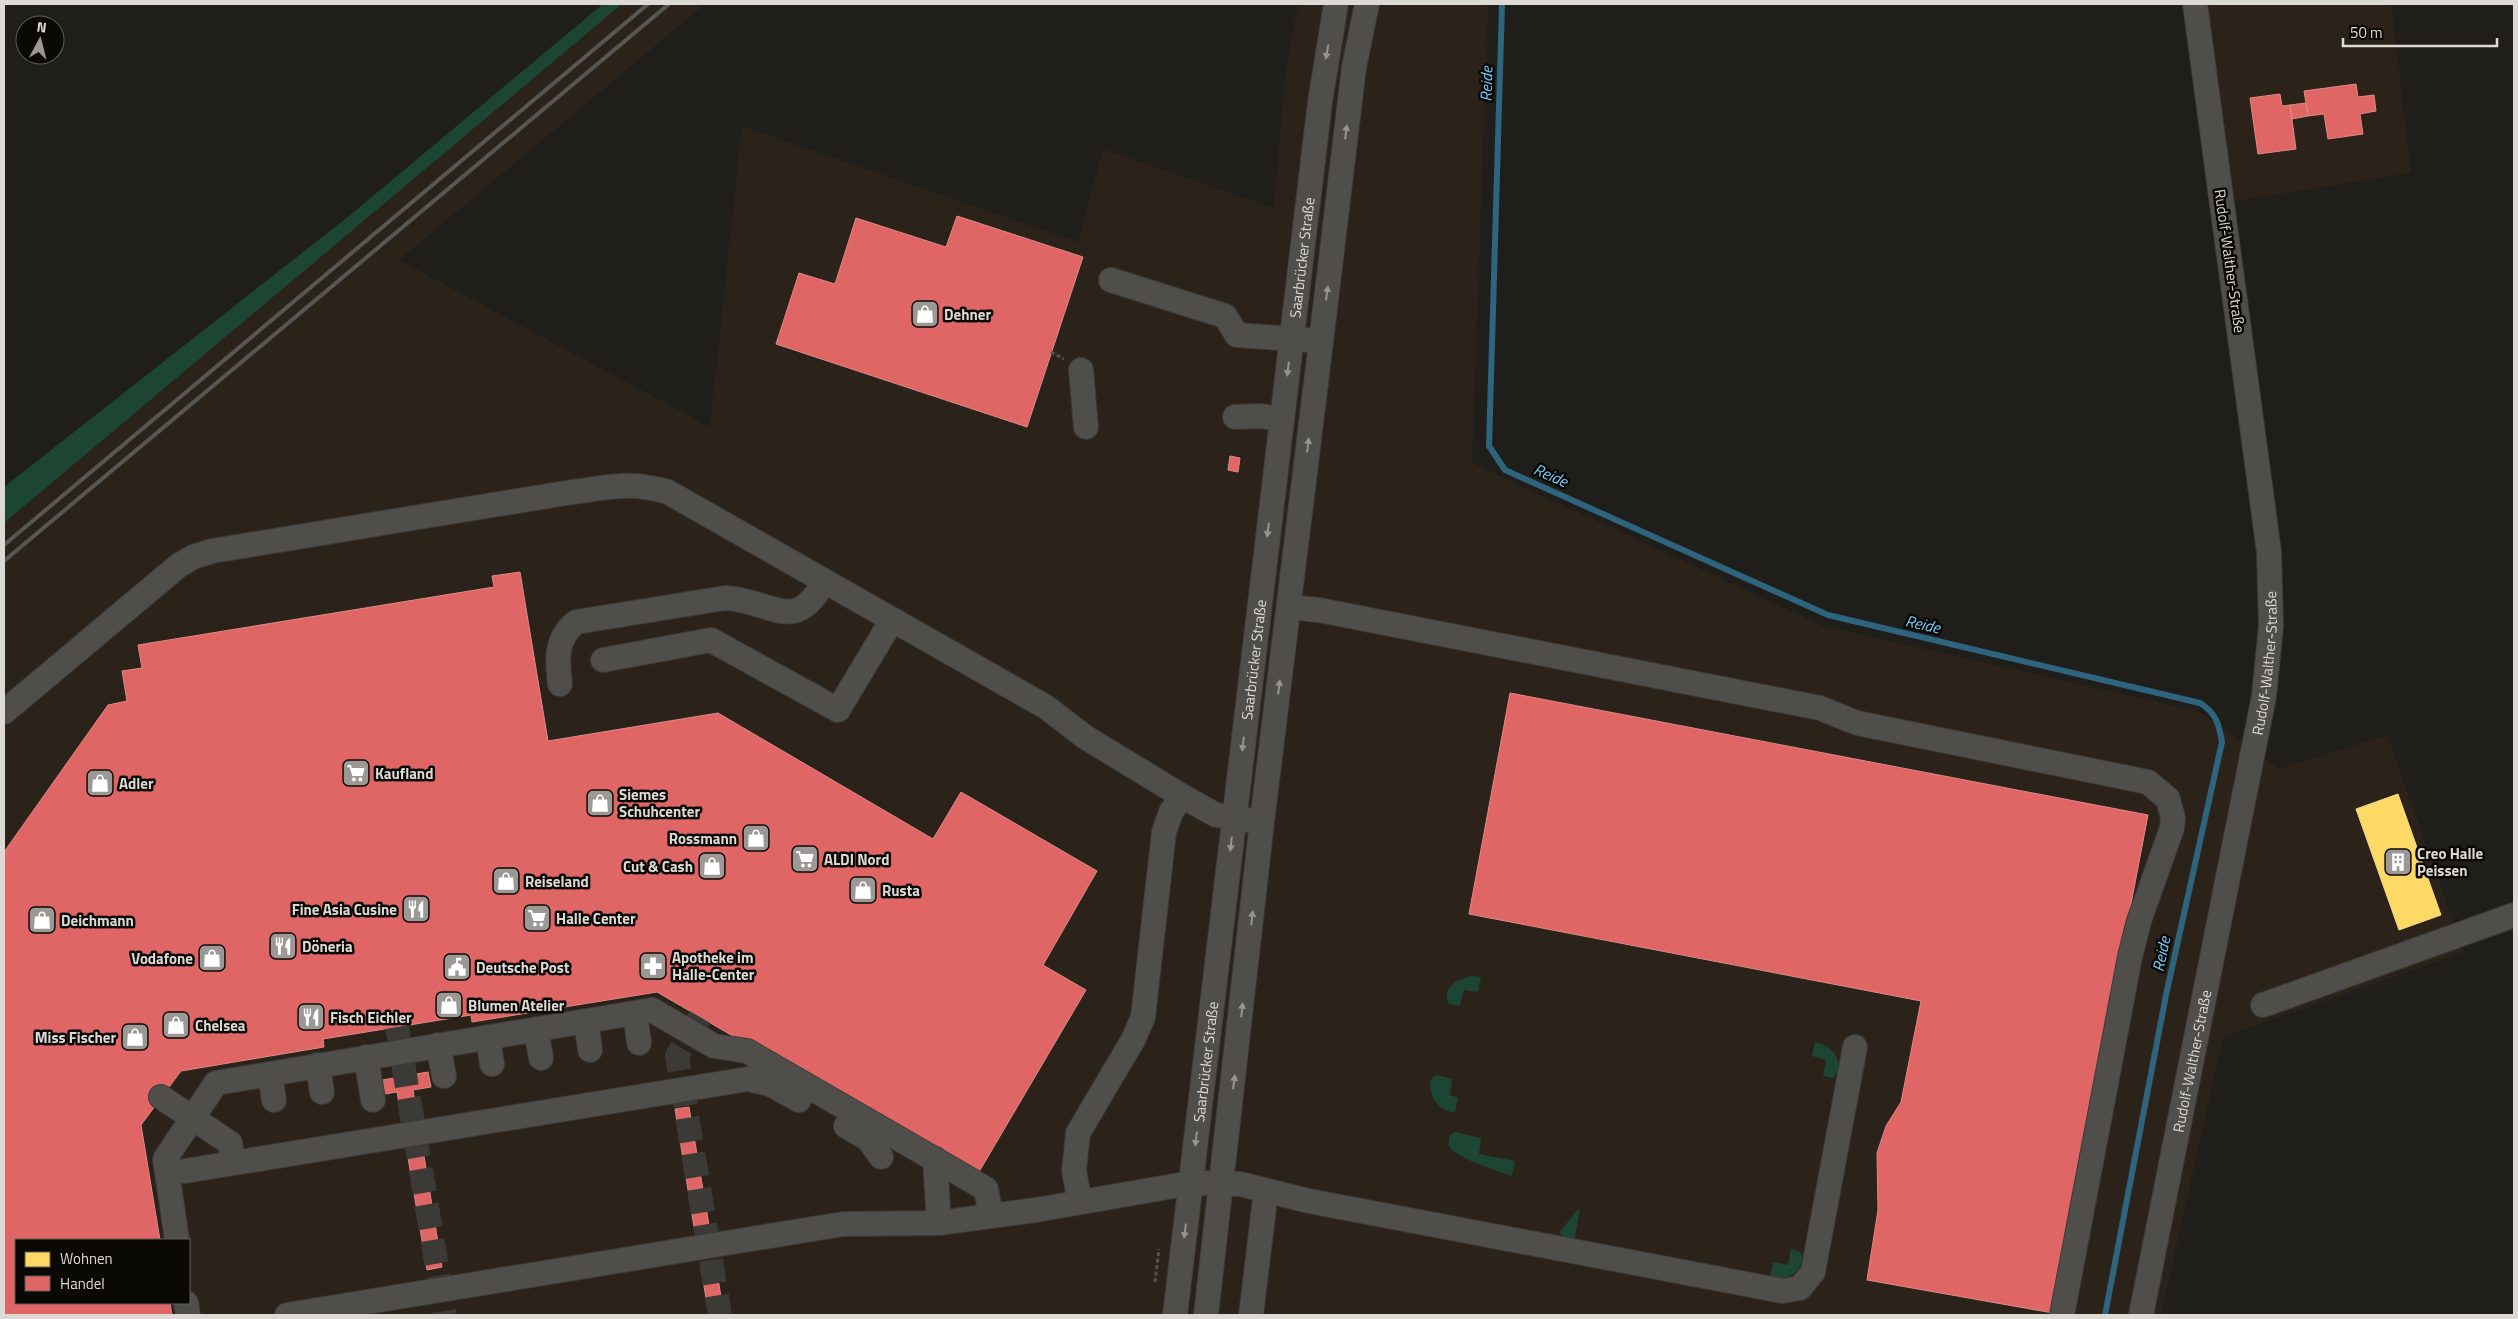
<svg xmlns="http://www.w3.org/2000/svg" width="2518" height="1319" viewBox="0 0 2518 1319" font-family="'Titillium Web',sans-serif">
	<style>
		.built { fill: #2b2319; fill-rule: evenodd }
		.green { fill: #1d4533 }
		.homes { fill: #ffd966; stroke: #f5d988 }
		.shops { fill: #e06666; stroke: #df8988 }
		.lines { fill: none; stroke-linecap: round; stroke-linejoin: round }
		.stream { stroke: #2f647f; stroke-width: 6 }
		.minor-tunnel { stroke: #3c3a37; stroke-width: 24; stroke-dasharray: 24 12; stroke-linecap: butt }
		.minor-casing { stroke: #3b3a38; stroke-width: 26 }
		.path { stroke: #535250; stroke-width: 3; stroke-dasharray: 4 2.5; stroke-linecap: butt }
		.minor { stroke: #504e4b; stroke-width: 24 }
		.rail { stroke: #575654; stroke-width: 4 }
		.oneway { fill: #969490 }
		.labels { text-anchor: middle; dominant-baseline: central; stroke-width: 5; stroke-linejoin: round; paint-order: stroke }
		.street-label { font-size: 15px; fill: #dddad6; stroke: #0b0906 }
		.poi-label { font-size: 15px; font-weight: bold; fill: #dddad6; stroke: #0b0906; text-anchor: start }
		.water-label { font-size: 16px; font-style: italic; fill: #75cefc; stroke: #0b0906 }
	</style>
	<rect width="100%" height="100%" fill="#201e1b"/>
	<path class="built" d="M622,4H705L399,260L710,427L742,126L1078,242L1103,149L1274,208L1285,78L1298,4H1488L1472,463L1823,626L2198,711L2279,769L2387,735L2464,952L2223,1037L2161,1315H4V523ZM16,1240H189V1303H16Z
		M2207,4H2391L2411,173L2234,201Z"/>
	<path class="green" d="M603,4H622L4,523V487L349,216Z
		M1473,976L1481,977L1478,992L1464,990L1460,1006L1449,1004C1441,987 1458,978 1473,976Z
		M1815,1042C1832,1045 1847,1062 1833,1078L1823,1076L1826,1060L1812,1056Z
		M1437,1075L1452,1079L1450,1095L1458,1098L1455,1113C1438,1109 1428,1098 1431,1079Z
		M1455,1132L1481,1138L1479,1154L1515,1161L1512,1176C1498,1171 1458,1159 1450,1147C1448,1143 1449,1140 1450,1135Z
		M1577,1210H1580L1574,1241L1562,1237L1560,1232Z
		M1791,1249L1799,1251L1803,1257C1799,1275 1788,1280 1770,1278L1773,1262L1788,1265Z"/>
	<path class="homes" d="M2398,794L2441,915L2399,930L2356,809Z"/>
	<path class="shops" d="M2356,84L2358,97L2374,95L2376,111L2360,114L2363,134L2328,139L2324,114L2308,116L2304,91Z
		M2280,94L2282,106L2290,105L2296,149L2258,154L2250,98Z
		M2306,103L2308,116L2292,119L2290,105Z
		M957,216L1083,257L1027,427L776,344L799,273L835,284L856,218L946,247Z
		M1230,456L1240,458L1238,472L1228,470Z
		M520,572L548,741L718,713L933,839L961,792L1097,871L1043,965L1086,990L976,1177L657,992L472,1022L471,1015L323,1039L324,1047L181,1071L141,1125L160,1240H16V1303H170L172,1315H4V852L108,705L127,701L122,671L142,668L138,645L494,587L492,576Z
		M1510,693L2148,815L2053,1313L1867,1280L1878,1210L1877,1153L1886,1126L1901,1102L1921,1001L1469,914Z
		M428,1072L431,1087L413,1090L419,1126L403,1128L397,1092L379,1095L377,1081Z
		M689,1107L709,1225L694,1227L675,1109Z
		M423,1150L442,1267L427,1270L407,1152Z
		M716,1266L724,1315H709L701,1269Z"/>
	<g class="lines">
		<path class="stream" d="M1502,4L1489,446L1505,470L1828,615L2200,703C2216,713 2219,724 2222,742L2166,995L2105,1315"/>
		<path class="minor-tunnel" d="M700,1017L677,1056L720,1315
			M397,1027L445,1315"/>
		<g class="minor-casing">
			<g id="minor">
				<path d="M1111,280L1225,316L1237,335L1307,340"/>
				<path d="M1081,370L1086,427"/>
				<path d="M1235,417L1260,416L1282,419"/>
				<path d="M1289,607L1319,610L1820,708L1857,723L2148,782L2168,799L2173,818L2172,828L2139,921L2130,957L2062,1315"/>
				<path d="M603,660L711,640L838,710L892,620"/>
				<path d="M560,684C557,660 555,639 576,622L725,598C772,600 794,636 824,582"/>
				<path d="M4,712L178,566L193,557L212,551L572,492C611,487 630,481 668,492L1046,707L1085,737L1182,796"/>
				<path d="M2263,1005L2514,915"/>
				<path d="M635,1013L639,1043"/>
				<path d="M586,1021L590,1050"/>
				<path d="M536,1029L541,1058"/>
				<path d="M488,1037L492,1064"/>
				<path d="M438,1045L444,1076"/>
				<path d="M366,1057L373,1100"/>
				<path d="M318,1065L322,1092"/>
				<path d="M270,1074L274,1100"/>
				<path d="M161,1097L230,1143L233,1163"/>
				<path d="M846,1126L868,1139L881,1157"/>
				<path d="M935,1159L939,1223"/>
				<path d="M185,1171L748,1079L770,1084L799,1100"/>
				<path d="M1080,1202L1074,1171L1078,1133L1133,1040L1143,1017L1164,832L1171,812L1182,796L1216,815L1248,820"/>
				<path d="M177,1240L165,1159L216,1083L652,1010L714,1046L747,1051L986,1189L991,1216"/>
				<path d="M186,1303L188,1315"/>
				<path d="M287,1315L843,1224L939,1223L1036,1210L1191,1183L1240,1184L1309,1201L1783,1291L1800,1288L1813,1272L1855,1047"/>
				<path id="s1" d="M1175,1315L1320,102L1336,4"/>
				<path d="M1206,1315L1262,822L1321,342L1354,67L1367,4"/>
				<path d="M1251,1315L1266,1191"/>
				<path id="s2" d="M2141,1315L2264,696L2271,626L2269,552L2195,4"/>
			</g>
		</g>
		<path class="path" d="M1051,352L1064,359
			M1155,1282L1159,1249"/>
		<use href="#minor" class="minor"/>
		<path class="rail" d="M4,545L648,4
			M4,561L669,4"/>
	</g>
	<defs><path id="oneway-solid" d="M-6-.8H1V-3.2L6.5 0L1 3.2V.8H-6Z" transform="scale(1.25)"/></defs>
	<g class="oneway">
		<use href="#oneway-solid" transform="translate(1327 52) rotate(100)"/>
		<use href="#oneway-solid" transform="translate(1346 132) rotate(-83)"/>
		<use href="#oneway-solid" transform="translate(1327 293) rotate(-83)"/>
		<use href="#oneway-solid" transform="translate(1288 369) rotate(97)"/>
		<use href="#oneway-solid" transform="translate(1308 445) rotate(-83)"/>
		<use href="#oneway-solid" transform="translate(1268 530) rotate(97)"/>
		<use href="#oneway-solid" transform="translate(1279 687) rotate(-83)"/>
		<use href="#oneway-solid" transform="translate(1243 744) rotate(97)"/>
		<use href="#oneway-solid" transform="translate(1231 844) rotate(97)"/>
		<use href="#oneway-solid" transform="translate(1252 918) rotate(-84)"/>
		<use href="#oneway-solid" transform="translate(1242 1010) rotate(-84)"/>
		<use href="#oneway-solid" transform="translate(1234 1082) rotate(-83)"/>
		<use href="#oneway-solid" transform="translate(1196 1139) rotate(97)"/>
		<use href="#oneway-solid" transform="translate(1185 1231) rotate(97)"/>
	</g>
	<defs>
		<g id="shop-square" transform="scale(1.4375)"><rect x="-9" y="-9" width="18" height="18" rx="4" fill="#9b9895" stroke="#0b0906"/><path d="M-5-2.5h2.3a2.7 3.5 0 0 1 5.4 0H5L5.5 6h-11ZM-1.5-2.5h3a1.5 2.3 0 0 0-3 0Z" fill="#fff"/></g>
		<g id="supermarket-square" transform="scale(1.4375)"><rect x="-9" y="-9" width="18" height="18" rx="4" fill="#9b9895" stroke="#0b0906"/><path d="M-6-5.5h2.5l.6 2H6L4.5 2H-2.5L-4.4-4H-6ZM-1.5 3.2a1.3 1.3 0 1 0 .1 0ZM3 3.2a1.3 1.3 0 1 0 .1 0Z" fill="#fff"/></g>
		<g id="building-square" transform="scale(1.4375)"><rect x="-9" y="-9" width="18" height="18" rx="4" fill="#9b9895" stroke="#0b0906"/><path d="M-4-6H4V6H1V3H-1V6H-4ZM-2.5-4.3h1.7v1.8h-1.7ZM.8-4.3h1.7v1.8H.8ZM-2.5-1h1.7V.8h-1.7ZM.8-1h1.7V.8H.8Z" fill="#fff"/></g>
		<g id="restaurant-square" transform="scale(1.4375)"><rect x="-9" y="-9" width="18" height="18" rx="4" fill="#9b9895" stroke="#0b0906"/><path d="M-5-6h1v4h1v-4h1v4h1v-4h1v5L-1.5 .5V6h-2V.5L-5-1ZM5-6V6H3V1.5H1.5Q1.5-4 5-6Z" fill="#fff"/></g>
		<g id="pharmacy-square" transform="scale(1.4375)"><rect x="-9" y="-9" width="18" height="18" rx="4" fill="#9b9895" stroke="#0b0906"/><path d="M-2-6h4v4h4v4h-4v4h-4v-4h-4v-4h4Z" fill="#fff"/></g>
		<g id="civic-square" transform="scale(1.4375)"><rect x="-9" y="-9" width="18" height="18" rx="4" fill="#9b9895" stroke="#0b0906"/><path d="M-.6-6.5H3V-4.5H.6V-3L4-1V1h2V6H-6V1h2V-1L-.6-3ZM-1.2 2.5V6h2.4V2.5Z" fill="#fff"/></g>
	</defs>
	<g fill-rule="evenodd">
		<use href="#shop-square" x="925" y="314"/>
		<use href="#supermarket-square" x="356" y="773"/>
		<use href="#shop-square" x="100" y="783"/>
		<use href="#shop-square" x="600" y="803"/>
		<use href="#shop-square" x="756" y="838"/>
		<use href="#supermarket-square" x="805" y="859"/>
		<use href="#building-square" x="2398" y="862"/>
		<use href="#shop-square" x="712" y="866"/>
		<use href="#shop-square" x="506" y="881"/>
		<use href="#shop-square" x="863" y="890"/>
		<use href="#restaurant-square" x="416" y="909"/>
		<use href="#supermarket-square" x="537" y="918"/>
		<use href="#shop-square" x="42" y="920"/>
		<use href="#restaurant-square" x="283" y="946"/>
		<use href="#shop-square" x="212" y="958"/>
		<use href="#pharmacy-square" x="653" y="966"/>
		<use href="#civic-square" x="457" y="967"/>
		<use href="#shop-square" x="449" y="1005"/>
		<use href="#restaurant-square" x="311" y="1017"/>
		<use href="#shop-square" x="176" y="1025"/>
		<use href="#shop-square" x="135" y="1037"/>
	</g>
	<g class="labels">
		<g class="street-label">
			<text stroke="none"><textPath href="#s1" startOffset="1065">Saarbrücker Straße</textPath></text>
			<text transform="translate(2230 261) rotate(82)">Rudolf-Walther-Straße</text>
			<text stroke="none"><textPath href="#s1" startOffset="660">Saarbrücker Straße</textPath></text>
			<text stroke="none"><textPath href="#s2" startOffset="664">Rudolf-Walther-Straße</textPath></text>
			<text stroke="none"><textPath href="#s1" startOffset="255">Saarbrücker Straße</textPath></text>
			<text stroke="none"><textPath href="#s2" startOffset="259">Rudolf-Walther-Straße</textPath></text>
		</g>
		<g class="poi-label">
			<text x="944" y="314">Dehner</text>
			<text x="375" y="773">Kaufland</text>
			<text x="119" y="783">Adler</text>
			<text x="619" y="794">Siemes<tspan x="619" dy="17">Schuhcenter</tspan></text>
			<text x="737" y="838" text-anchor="end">Rossmann</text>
			<text x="2417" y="853">Creo Halle<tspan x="2417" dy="17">Peissen</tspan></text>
			<text x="824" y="859">ALDI Nord</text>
			<text x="693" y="866" text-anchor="end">Cut &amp; Cash</text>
			<text x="525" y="881">Reiseland</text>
			<text x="882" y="890">Rusta</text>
			<text x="397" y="909" text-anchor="end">Fine Asia Cusine</text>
			<text x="556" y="918">Halle Center</text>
			<text x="61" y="920">Deichmann</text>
			<text x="302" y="946">Döneria</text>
			<text x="672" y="957">Apotheke im<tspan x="672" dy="17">Halle-Center</tspan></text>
			<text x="193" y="958" text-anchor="end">Vodafone</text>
			<text x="476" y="967">Deutsche Post</text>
			<text x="468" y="1005">Blumen Atelier</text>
			<text x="330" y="1017">Fisch Eichler</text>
			<text x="195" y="1025">Chelsea</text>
			<text x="116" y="1037" text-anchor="end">Miss Fischer</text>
		</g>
		<g class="water-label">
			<text transform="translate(1486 84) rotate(-88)">Reide</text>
			<text transform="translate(1551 475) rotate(24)">Reide</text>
			<text transform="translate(1923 624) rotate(13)">Reide</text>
			<text transform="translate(2161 954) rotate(-78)">Reide</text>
		</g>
	</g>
	<rect width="2518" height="1319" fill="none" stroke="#dddad6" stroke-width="10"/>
	<rect x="15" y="1239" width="175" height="65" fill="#0b0906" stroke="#5f5d59"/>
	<rect x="25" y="1252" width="25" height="15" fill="#ffd966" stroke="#5f5d59"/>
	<text x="60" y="1264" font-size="15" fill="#dddad6">Wohnen</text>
	<rect x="25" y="1276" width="25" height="15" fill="#e06666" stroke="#5f5d59"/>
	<text x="60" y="1289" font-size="15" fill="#dddad6">Handel</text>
	<g transform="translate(40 40) rotate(7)"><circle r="24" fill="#0b0906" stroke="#5f5d59"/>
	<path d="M0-4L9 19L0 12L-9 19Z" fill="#9b9895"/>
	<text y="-8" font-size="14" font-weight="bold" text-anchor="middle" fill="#dddad6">N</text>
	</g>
	<path d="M2343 38v8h154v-8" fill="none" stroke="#dddad6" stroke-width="2.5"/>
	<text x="2350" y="38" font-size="15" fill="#dddad6" stroke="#0b0906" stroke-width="4" paint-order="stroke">50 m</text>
</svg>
